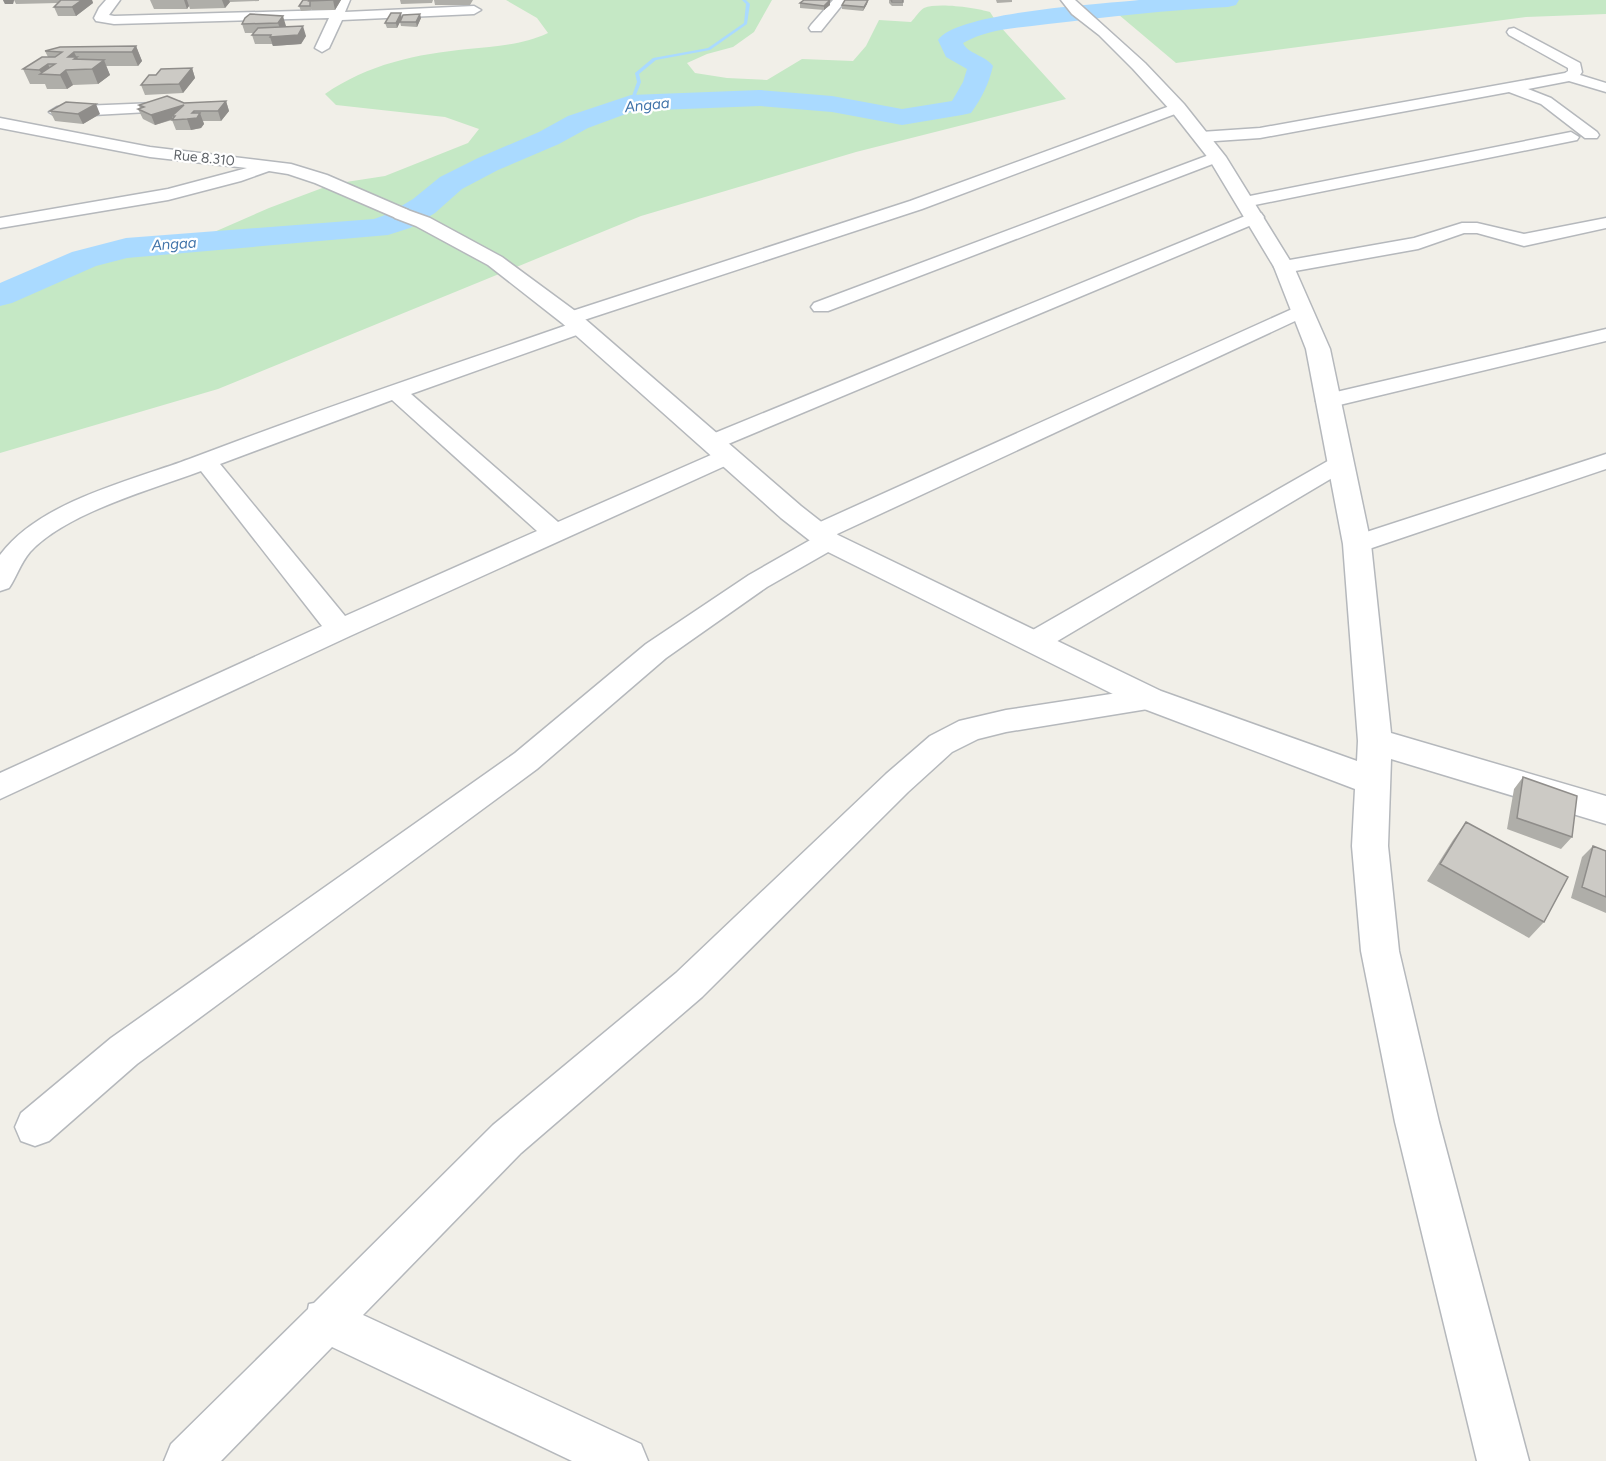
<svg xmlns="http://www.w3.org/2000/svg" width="1606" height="1461" viewBox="0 0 1606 1461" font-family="Figtree,sans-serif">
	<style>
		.green { fill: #c5e8c5 }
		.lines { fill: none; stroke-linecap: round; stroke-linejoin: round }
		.stream { fill: #aadaff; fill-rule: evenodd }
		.river { fill: #aadaff; fill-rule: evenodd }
		.minor-casing { stroke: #b5b8bc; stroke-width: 3 }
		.tertiary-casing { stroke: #b5b8bc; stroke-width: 3 }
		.minor { fill: #fff; fill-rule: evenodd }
		.tertiary { fill: #fff; fill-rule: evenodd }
		.wall { fill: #afaea9 }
		.shaded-wall { fill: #8f8d8a }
		.building { fill: #cccac5; stroke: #8f8d8a; stroke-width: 1.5 }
		.labels { text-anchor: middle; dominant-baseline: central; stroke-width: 4.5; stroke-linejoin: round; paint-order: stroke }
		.far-street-label { font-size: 14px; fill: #5f6368; stroke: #fff }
		.far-water-label { font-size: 15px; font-style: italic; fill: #4174aa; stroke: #fff }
	</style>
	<rect width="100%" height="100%" fill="#f1efe8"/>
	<path class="green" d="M506,0H772L754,32L733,47L707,54L687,63L695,73L727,78L767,80L802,59L853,61L866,46L879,20L911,22C915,18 920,10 924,8C938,2 977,8 990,12L997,23L1066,99L856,152L641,216L218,389L0,453V296L102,253L126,248L189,243L269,208L333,184L385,176L468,143L479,129L445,117L336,105L325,94C368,64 417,54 468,49C496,46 523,45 548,33L537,18Z
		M1228,0H1606V14L1526,17L1176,63L1112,9Z"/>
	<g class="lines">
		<path class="stream" d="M742,0H746L750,4L747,24L710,50L656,60L639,74L641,82L633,103L629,104L637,82L635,73L653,58L708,48L744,23L746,4Z"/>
		<path class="river" d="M1139,0H1239L1236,5L1228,7C1168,10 1108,17 1048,24C1019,28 989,28 963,43C968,54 985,55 993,66C989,83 982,98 971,113L962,115L902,125L832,112L760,106L634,111L588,128L559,144L498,170L462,189L435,213L410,228L388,235L127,258L96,266L12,303L0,306V283L72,252L126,238L374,219L388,214L413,199L440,177L478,158L539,132L568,116L631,95L760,90L832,96L902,109L952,101L963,82L967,69L946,57L938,40C957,12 1102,4 1139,0Z"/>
		<g class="minor-casing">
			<path id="minor" d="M106,0H120L109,15L114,16L333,10L338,0H350L345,12L474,6L481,10L474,14L342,20L329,48L322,52L315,48L329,18L114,24L96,21L94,18L99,8Z
				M833,0H846L821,31H811L809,28L811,25Z
				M1514,28L1580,63L1582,72L1580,75L1606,83V92L1569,81L1528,89L1551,98L1597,132L1599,135L1597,138H1585L1541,104L1509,92L1260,138L1201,142L1193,137L1201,132L1260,128L1565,73L1568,71V68L1509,35L1507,32L1509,29Z
				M180,102L188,107L185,110L57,117L49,112L57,107Z
				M1178,103L1186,108L1183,111L922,209L581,321L588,323L591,327L588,331L411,394L558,522L720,451L728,449L736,451L740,456L736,461L350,636L0,799V773L322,626L201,471C150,490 66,513 30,552C20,564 17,576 9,588L0,591V555C40,501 131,481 192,458C317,410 444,368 570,324L563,322L560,318L563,314L910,201ZM392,400L537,531L345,616L220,464Z
				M0,118L150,147L291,164L327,175L408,210L411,214L408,218H396L315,183L288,174L269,171L241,181L168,200L0,228V218L168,189L247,168L150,157L0,128Z
				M1571,132L1579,137L1577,140L1245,207L1239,206L1236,202L1239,198L1245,197Z
				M1217,152L1225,157L1223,160L828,311H814L811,307L814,303Z
				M1255,212L1261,213L1264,217L1261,221L721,447L713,449L705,447L701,442L705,437Z
				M1606,218V228L1524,246L1477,233H1464L1418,249L1284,273L1277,271L1274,267L1277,263L1284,261L1414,238L1462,223H1477L1524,234Z
				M1301,305L1308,307L1311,311L1308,315L835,535L841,541L837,547L767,587L666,658L537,769L137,1064L49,1141L35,1146L21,1141L15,1127L21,1113L111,1038L515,753L646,644L749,575L812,539L805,533L809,527Z
				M1606,329V341L1327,408L1319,406L1316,401L1319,396Z
				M1606,454V469L1366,550L1357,552L1348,550L1344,544L1348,538Z
				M1341,456L1349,458L1353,463L1349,468L1044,649L1034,652L1024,649L1020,642L1024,635L1333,458Z
				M1150,688L1160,691L1165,699L1160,707L1006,732L978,739L952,752L908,792L702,997L521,1153L363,1315L641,1444L648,1461H572L332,1347L221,1461H164L171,1444L308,1309L309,1304L314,1303L493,1125L676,973L886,774L930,736L959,721L1006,710Z"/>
		</g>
		<g class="tertiary-casing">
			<path id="tertiary" d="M1061,0H1075L1145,63L1184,104L1226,157L1294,267L1330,349L1371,544L1391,733L1606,796V824L1391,759L1388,846L1399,951L1439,1122L1529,1461H1477L1395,1122L1361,951L1352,846L1355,789L1139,707L818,547L781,518L562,323L488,265L416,226L395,218L392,214L395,210L402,208L430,218L502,257L578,313L801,506L838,535L1161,691L1357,761L1358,741L1343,544L1306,349L1274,267L1209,159L1172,112L1133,69L1099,35L1072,14Z"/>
		</g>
		<use href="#minor" class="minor"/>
		<use href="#tertiary" class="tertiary"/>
	</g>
	<path class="wall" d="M3,0H92L93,3L76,16H58L54,7L58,3L16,4L14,0L13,4H5Z
		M150,0H259V1L230,2L225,8L190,9L189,6L187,9H154Z
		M303,0H341L335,10H312V9L311,10L301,11L299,6Z
		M400,0H433L432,3L401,4Z
		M434,0H473L470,5H435Z
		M868,0L867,4L863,11L842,9V5Z
		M889,0H903V6H892L889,3Z
		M996,0H1012V2L997,3Z
		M800,3L830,5L824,10L800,8Z
		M250,14L286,26V27L306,36L301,44L273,46L272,44H255L252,35L254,33H245L242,24Z
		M402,17L421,18L417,27L401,26L400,22L397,28H387L385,23Z
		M136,46L142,61L138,66H106L110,75L98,84L73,85L67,89H47L45,84H30L23,69L48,57L45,51Z
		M192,68L195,78L183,93L145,95L141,85L156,75Z
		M226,101L229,111L221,121H203L204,124L201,128L191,130H176L172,120L155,125L143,119L138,109H140L139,105Z
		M50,111L100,114L83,124L55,121Z
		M1523,777L1572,837L1561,849L1507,829L1514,789Z
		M1466,822L1544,922L1529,938L1427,881L1453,840Z
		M1593,846L1606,851V913L1571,898L1582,857Z"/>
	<path class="shaded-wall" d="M3,0H14L13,4H5Z
		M82,0H92L93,3L76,16L72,7Z
		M184,0H190H187L189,6L187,9Z
		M222,0H229L230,2L225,8Z
		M333,0H341L335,10Z
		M830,0V5L824,10V6Z
		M868,0L867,4L863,11L864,7Z
		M401,13L402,18L397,28L396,23Z
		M420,14L421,18L417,27L416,22Z
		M283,16L286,26L281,32L278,23Z
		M303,26L306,36L301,44L273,46L270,37Z
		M136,46L142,61L138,66L132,52Z
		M74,52L77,58V57L83,70L68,57Z
		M104,60L110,75L98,84L92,69Z
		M48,64L53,75L42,74L39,70Z
		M192,68L195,78L183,93L179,84Z
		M66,70L73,85L67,89L60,75Z
		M226,101L229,111L221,121L218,111Z
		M96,104L100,114L83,124L78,114Z
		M184,105L172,116L173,119L155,125L151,115Z
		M194,111L197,118L200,113L204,124L201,128L191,130L187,119Z"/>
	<path class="building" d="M61,0H82L72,7H54Z
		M303,0H310V6H299Z
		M310,0H333L309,1Z
		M804,0H830L824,6L800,3Z
		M845,0H868L864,7L842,5Z
		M891,0H903V2H892Z
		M391,13H401L396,23H385Z
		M250,14L283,16L278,23L242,24L245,18Z
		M420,14L416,22H400L403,15Z
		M303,26L298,35L270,37L271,35H252L258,28Z
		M136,46L132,52H74L68,57H77L74,59L104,60L92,69L66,70L60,75L40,74L55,64H48L39,70L23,69L42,57H55L62,52L45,51L60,47Z
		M192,68L179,84L141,85L149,75H156L161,69Z
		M167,96L184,103L226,101L218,111H194L192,113H200L197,118L187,119L172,120L175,116H172L184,105L151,115L138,109L144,107L139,105Z
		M66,102L96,104L78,114L50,111Z
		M1523,777L1577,796L1572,837L1517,818Z
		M1466,822L1568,877L1544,922L1440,864Z
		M1593,846L1606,851V897L1582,887Z"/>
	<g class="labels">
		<g class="far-street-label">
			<text transform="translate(204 158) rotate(6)">Rue 8.310</text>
		</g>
		<g class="far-water-label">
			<text transform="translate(647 105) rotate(-6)">Angaa</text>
			<text transform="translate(174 244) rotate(-4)">Angaa</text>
		</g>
	</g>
</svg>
